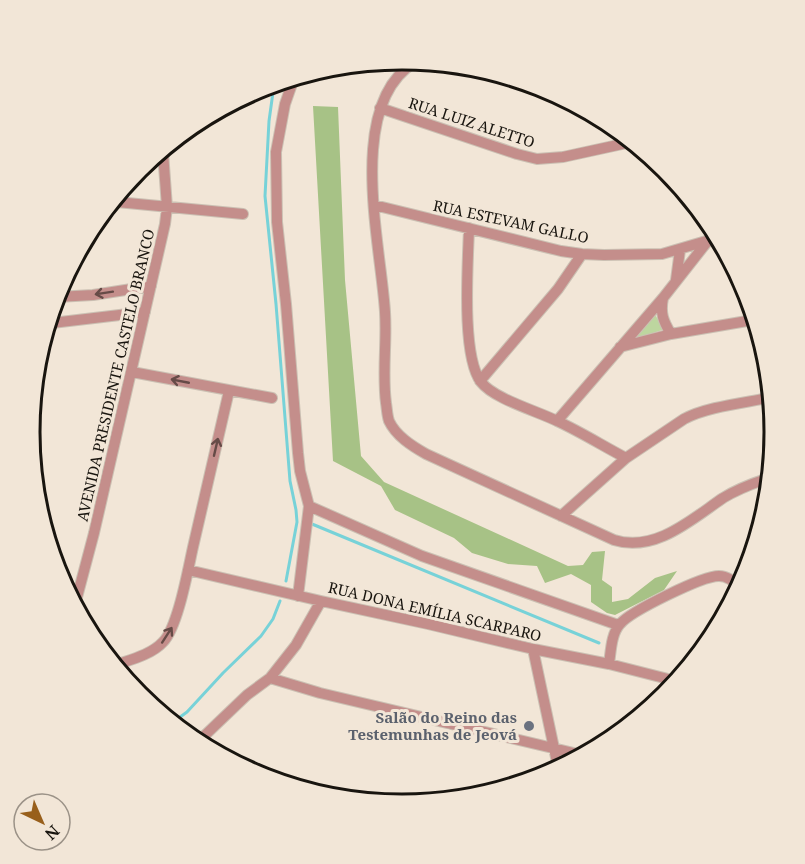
<svg xmlns="http://www.w3.org/2000/svg" width="805" height="864" viewBox="0 0 805 864" font-family="'Noto Serif',serif">
	<style>
		.green { fill: #bdd69f }
		.forest { fill: #a7c286 }
		.lines { fill: none; stroke-linecap: round; stroke-linejoin: round }
		.stream { stroke: #77d2d8; stroke-width: 3 }
		.minor-casing { stroke: #cbc0b3; stroke-width: 12 }
		.minor { stroke: #c48e8b; stroke-width: 10 }
		.oneway { stroke: #664b47 }
		.worship-dot { fill: #6b7280; stroke: #f2e6d7; stroke-width: 2 }
		.labels { text-anchor: middle; dominant-baseline: central; stroke-width: 6; stroke-linejoin: round; paint-order: stroke }
		.street-label { font-size: 15px; fill: #19150f; stroke: #f2e6d7 }
		.worship-label { font-size: 15px; font-weight: bold; fill: #5b616d; stroke: #f2e6d7; text-anchor: end }
		.rim { fill: none; stroke: #19150f; stroke-width: 3 }
	</style>
	<rect width="100%" height="100%" fill="#f2e6d7"/>
	<path class="green" d="M655,315L665,329L629,341L641,328Z"/>
	<path class="forest" d="M313,106L338,107L345,280L361,456L384,482L568,566L583,565L592,552L605,551L602,580L612,587V602L628,599L655,578L677,571L664,590L615,615L607,613L591,602V585L571,574L545,583L537,566L508,564L472,553L454,538L395,510L381,486L333,461Z"/>
	<g class="lines">
		<path class="stream" d="M274,85L269,121L265,196L276,304L290,481L296,510L297,522L286,581
			M312,524L599,643
			M176,720L187,712L223,673L261,636L273,619L280,601"/>
		<g class="minor-casing">
			<path id="minor" d="M415,62C345,104 381,245 385,312C387,342 382,373 386,403C387,409 387,415 389,421C396,436 412,446 426,454L614,540C655,553 692,519 723,498C736,490 751,484 766,479
				M293,81L285,104L276,152L277,222L286,304L298,453L300,471L309,506L298,596
				M380,108L517,154L537,159L563,157L627,143
				M117,202L243,214
				M374,205L561,251L582,254L604,255L662,254L713,239
				M469,228C468,263 461,356 481,382C494,399 537,411 557,421C581,432 603,446 626,458
				M676,280L680,250
				M57,297L93,295L151,286
				M663,298C660,313 663,321 671,334
				M52,323L145,312
				M620,347L671,334L753,320
				M132,372L272,398
				M480,381L558,289L582,254
				M557,421L663,298L707,242
				M309,506L422,556L618,625
				M561,516L626,458L684,419C706,407 743,403 768,398
				M188,570L321,601L428,624L533,649L609,664L676,681
				M76,601L94,533L165,224L167,207L163,152
				M533,649L558,767
				M118,664C133,659 152,654 163,642C178,627 188,569 193,547C205,495 217,443 229,391
				M609,664C611,651 611,634 620,624C631,611 702,576 719,576C727,576 733,581 739,586
				M270,678L320,693L578,754
				M202,738L247,695L270,678L296,645L321,601"/>
		</g>
		<use href="#minor" class="minor"/>
	</g>
	<defs><path id="oneway-shaft" d="M-6 0H5M1.5-3L5.5 0L1.5 3" fill="none" stroke-width="1.6" stroke-linecap="round" stroke-linejoin="round" transform="scale(1.5)"/></defs>
	<g class="oneway">
		<use href="#oneway-shaft" transform="translate(104 293) rotate(171)"/>
		<use href="#oneway-shaft" transform="translate(180 381) rotate(-169)"/>
		<use href="#oneway-shaft" transform="translate(216 447) rotate(-77)"/>
		<use href="#oneway-shaft" transform="translate(167 635) rotate(-57)"/>
	</g>
	<circle class="worship-dot" cx="529" cy="726" r="6"/>
	<g class="labels">
		<g class="street-label">
			<text transform="translate(472 122) rotate(18)">RUA LUIZ ALETTO</text>
			<text transform="translate(511 221) rotate(12)">RUA ESTEVAM GALLO</text>
			<text transform="translate(115 375) rotate(-77)">AVENIDA PRESIDENTE CASTELO BRANCO</text>
			<text transform="translate(435 611) rotate(13)">RUA DONA EMÍLIA SCARPARO</text>
		</g>
		<g class="worship-label">
			<text x="517" y="717">Salão do Reino das<tspan x="517" dy="17">Testemunhas de Jeová</tspan></text>
		</g>
	</g>
	<path d="M0 0H805V864H0ZM40 432a362 362 0 1 1 724 0a362 362 0 1 1-724 0Z" fill="#f2e6d7" fill-rule="evenodd"/>
	<path class="rim" d="M40 432a362 362 0 1 1 724 0a362 362 0 1 1-724 0Z"/>
	<g transform="translate(42 822) rotate(136)"><circle r="28" fill="#f2e6d7" stroke="#9b9287" stroke-width="1.5"/>
	<path d="M0-4.5L10 22L0 15L-10 22Z" fill="#985f1b"/>
	<text y="-9" font-size="16" font-weight="bold" text-anchor="middle" fill="#19150f">N</text>
	</g>
</svg>
